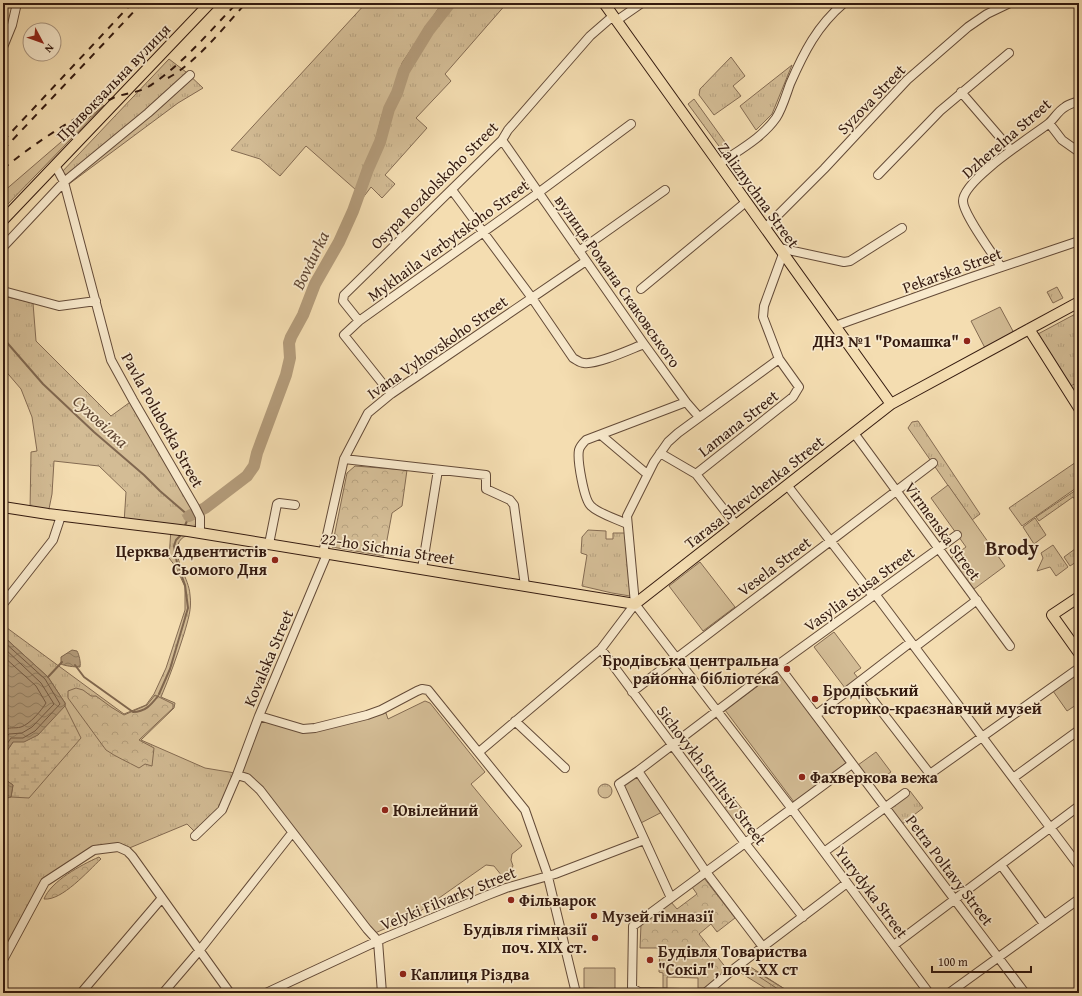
<svg xmlns="http://www.w3.org/2000/svg" width="1082" height="996" viewBox="0 0 1082 996" font-family="'Gentium Book Plus',serif">
	<style>
		.grass { fill: url(#grass-tufts); stroke: #846b52 }
		.forest { fill: url(#forest-crowns); stroke: #846b52 }
		.wetland { fill: url(#wetland-marsh); stroke: #846b52 }
		.green { fill: #d3bc95; stroke: #846b52 }
		.water { fill: url(#water-waves); stroke: #80674f }
		.lines { fill: none; stroke-linecap: round; stroke-linejoin: round }
		.shore { stroke: #745a44; stroke-width: 1 }
		.stream { stroke: #80674f; stroke-width: 2 }
		.river { stroke: #b39b7a; stroke-width: 12 }
		.minor-casing { stroke: #644b38; stroke-width: 10 }
		.major-casing { stroke: #341a0f; stroke-width: 12 }
		.minor { stroke: #f8e9cc; stroke-width: 8 }
		.major { stroke: #f4ddb1; stroke-width: 10 }
		.rail { stroke: #341a0f; stroke-width: 2; stroke-dasharray: 7 7; stroke-linecap: butt }
		.poi-dot { fill: #8f2418; stroke: #f8e9cc; stroke-width: 1.5 }
		.labels { text-anchor: middle; dominant-baseline: central; stroke-width: 3.5; stroke-linejoin: round; paint-order: stroke }
		.street-label { font-size: 16px; fill: #341a0f; stroke: #f8e9cc }
		.poi-label { font-size: 16px; font-weight: bold; fill: #341a0f; stroke: #f8e9cc; text-anchor: start }
		.water-label { font-size: 17px; font-style: italic; fill: #604734; stroke: #f8e9cc }
		.district-label { font-size: 20px; font-weight: bold; fill: #341a0f; stroke: #f8e9cc }
	</style>
	<defs>
		<pattern id="grass-tufts" width="24" height="20" patternUnits="userSpaceOnUse"><rect width="24" height="20" fill="#d3bc95"/><path d="M3 7l-1-3M5 7V3M7 7l1-3M15 17l-1-3M17 17v-4M19 17l1-3" fill="none" stroke="#b6a17f"/></pattern>
		<pattern id="forest-crowns" width="20" height="18" patternUnits="userSpaceOnUse"><rect width="20" height="18" fill="#d3bc95"/><path d="M2 6a3 3 0 1 1 6 0M12 15a3 3 0 1 1 6 0" fill="none" stroke="#b6a17f"/></pattern>
		<pattern id="wetland-marsh" width="20" height="14" patternUnits="userSpaceOnUse"><rect width="20" height="14" fill="#d3bc95"/><path d="M1 5h8M5 5V1M11 12h8M15 12V8" fill="none" stroke="#b6a17f"/></pattern>
		<pattern id="water-waves" width="16" height="10" patternUnits="userSpaceOnUse"><rect width="16" height="10" fill="#b39b7a"/><path d="M0 5q4-4 8 0t8 0" fill="none" stroke="#927e62"/></pattern>
	</defs>
	<rect width="100%" height="100%" fill="#f4ddb1"/>
	<filter id="stains"><feTurbulence type="fractalNoise" baseFrequency=".005" numOctaves="4"/><feColorMatrix values="0 0 0 0 .2 0 0 0 0 .09 0 0 0 0 .02 0 0 0 .5 -.17"/></filter>
	<radialGradient id="worn" r=".72"><stop offset=".6" stop-color="#630" stop-opacity="0"/><stop offset="1" stop-color="#630" stop-opacity=".3"/></radialGradient>
	<path class="grass" d="M366,3H442L402,63L393,91L382,115L373,150L356,190L306,146L280,176L260,159L231,150Z
		M444,3H507L445,74L451,81L416,118L427,128L385,175L395,184L382,198L371,187L359,203L342,244L318,285L306,315L293,337L292,342V358L286,382L261,449L257,466L249,478L200,514L198,510L238,481L245,475L252,465L258,446L285,374L288,359L287,342L289,336L305,307L314,283L337,241L374,150L383,115L391,99L404,64L419,38Z
		M731,57L745,76L733,86L741,96L714,115L699,95L700,89Z
		M169,59L186,72L203,88L178,103L65,187L60,174Z
		M792,65L772,114L756,130L740,106Z
		M694,99L730,149L724,153L688,104Z
		M104,105L3,209V192Z
		M1057,287L1063,298L1053,303L1047,292Z
		M3,296L33,303L36,341L111,416L133,400L195,507L200,533C192,534 180,535 178,545C174,562 189,578 190,595C192,609 188,620 184,634C177,656 170,676 161,697L175,703L174,708L141,740L205,768L235,773L219,807L195,832L187,824L127,849L107,845L43,881L3,956V799L11,797L13,785L3,778V757L13,742L38,735L64,706L65,703L10,642L3,636V625L124,714L146,705L154,694L166,668L185,610V587L176,567L169,558L171,529L124,523L126,492L99,466L54,461L52,494L48,514L30,511L31,452L37,451L32,417L21,389L3,368Z
		M1079,312V381L1071,386L1038,334Z
		M918,421L980,514L972,520L908,428L912,422Z
		M1079,460V486L1022,526L1009,508Z
		M1079,488V505L1073,497L1039,521L1036,517Z
		M1035,518L1046,535L1034,544L1023,527Z
		M588,530L606,531V539H613V533H627L630,596L612,593L582,586L587,555L581,553L582,537Z
		M1053,545L1068,567L1056,576L1050,567L1037,571L1043,558L1041,553Z
		M1079,546V560L1070,566L1064,557Z
		M598 791a7 7 0 1 1 14 0a7 7 0 1 1-14 0Z
		M910,791L923,808L901,825L888,808Z
		M749,966L791,993H773L741,973Z"/>
	<path class="forest" d="M355,466L407,470L402,506L392,513L384,556L332,547L347,473Z
		M76,688L83,690L91,696H96L111,707L124,715L147,705L155,695L173,704V708L139,740L154,748L152,766L145,764L139,768C128,762 116,757 106,750L68,698V691Z
		M99,857L101,859C88,871 62,901 44,899C51,881 81,865 99,857Z
		M704,878L735,918L717,932L711,924L699,934L727,969L705,988H698V978L667,977V988H663V973L659,972L660,948H640L641,924L671,902L677,909L697,894L692,887Z
		M755,971L757,972L791,993H784L755,974L754,973Z"/>
	<path class="wetland" d="M3,636L48,677L65,703V706L81,738L29,798L11,797L13,785L3,778V757L13,742Z"/>
	<path class="green" d="M1000,307L1014,333L985,348L971,321Z
		M948,485L1005,566L974,589L951,558L966,547L931,498Z
		M700,562L735,607L703,631L669,586Z
		M834,632L861,668L854,673L858,678L845,688L814,647Z
		M778,671L846,763L794,802L725,710Z
		M1079,673V703L1067,711L1053,691Z
		M425,701L430,703L485,772L471,784L522,846L512,854L511,860L513,866L507,875L502,876L494,866L486,865L412,917L375,933L263,790L240,774L260,718L302,730L381,712L386,713L388,719Z
		M876,752L891,772L882,778L878,779L873,785L858,765Z
		M638,771L664,811L637,825L619,784Z
		M735,800L744,811L732,821L723,809Z
		M584,968H615V989L584,988Z"/>
	<path class="water" d="M3,636L48,677L65,703V706L38,735L24,742H13L3,757Z
		M72,650L77,651C79,654 81,663 80,667C74,667 65,666 61,664V657Z
		M3,778L13,785L11,797L3,799Z"/>
	<g class="lines">
		<path class="shore" d="M3,641L45,679L60,704L35,731L23,738H11L3,750
			M3,647L41,683L54,704L32,727L22,733L9,734L3,740
			M3,656L36,686L46,703C41,711 30,724 21,727C14,729 9,726 3,731"/>
		<path class="stream" d="M3,338L43,384L94,432L144,475L160,491L189,516L184,528
			M75,665L84,677L133,712C145,712 151,705 158,696
			M48,677L62,662
			M159,694L170,669L188,608L185,585L177,563L174,546L176,540L182,534"/>
		<path class="river" d="M189,516L205,508L247,476L254,466L257,453L286,375L290,358L289,343L291,337L303,315L315,284L339,242L353,211L368,169L380,142L389,109L397,93L404,71L429,30L450,3"/>
		<g class="minor-casing">
			<path id="minor" d="M616,21L642,3
				M3,47L12,25L17,3
				M961,92L1011,150
				M1049,123L1062,140L1079,152
				M502,140L644,344L686,402L699,417
				M719,164C739,150 762,138 776,118C782,109 786,95 790,84C804,52 817,26 844,3
				M55,165L64,182L111,360L133,400L195,507L200,517V533
				M878,175L940,111L1009,53
				M452,190L532,298L573,358C577,360 580,363 584,363C597,365 631,349 644,344
				M765,228L824,169L907,80L968,27L987,14L1010,3
				M3,247L64,182L148,113L190,75
				M779,248L844,262L850,261L902,228
				M579,251L665,190
				M1001,267C993,254 963,214 963,201C963,180 1031,137 1048,124C1054,119 1058,111 1065,107C1069,104 1074,103 1079,101
				M641,289L746,202
				M3,291L59,306L96,301
				M359,321L343,301L344,295L502,140L508,130L590,36L613,16
				M835,326L969,278L1079,241
				M391,394L344,335L359,321L538,193L631,124
				M854,433L1010,646
				M601,435L647,474
				M660,453L696,474
				M344,459L486,475V489L510,500L514,505L525,586
				M787,485L873,596
				M627,524C617,519 599,514 591,506C584,500 577,460 579,450C580,446 583,443 586,440L686,402
				M736,525L696,474L793,397L799,387L779,359
				M269,544L277,504L279,503L295,505
				M323,553L344,459L368,413L391,394L586,261
				M422,569L438,470
				M875,594L1079,866
				M3,604L53,540L61,516
				M635,604L789,805L929,993
				M635,604L627,516L654,462L668,442L678,433L779,359L763,317L764,306L783,254
				M915,647L977,600
				M601,649L745,843L803,917
				M778,665L1025,993
				M859,682L930,774L1079,668
				M632,692L933,463
				M816,715L911,642
				M259,716L303,729L315,728L367,715L381,710L417,691L422,689L428,690L525,810L547,873L576,993
				M515,721L565,768
				M479,752L601,649L635,604
				M638,771L706,872L763,947
				M237,775L247,778L260,790L367,929L378,941L382,993
				M1013,778L1079,730
				M195,836L222,810L237,775L259,716L327,554
				M824,852L905,793
				M1001,865L1044,924
				M671,898L619,784L638,771L775,667L957,535
				M894,945L1079,806
				M3,960L45,882L94,850L118,847L127,851L132,856L230,993
				M81,993L162,898
				M163,993L199,951L292,833
				M266,993L384,938L488,895L506,888L555,874L644,840
				M680,993L639,992L632,988L633,926L852,764
				M705,993L735,968L847,883
				M949,993L1079,899"/>
		</g>
		<g class="major-casing">
			<path id="major" d="M604,3L891,404
				M3,220L210,3
				M1029,329L1079,408
				M3,507L48,514L188,531L635,604L891,404L1079,302
				M1079,597L1052,615L1079,653"/>
		</g>
		<use href="#minor" class="minor"/>
		<use href="#major" class="major"/>
		<path class="rail" d="M168,78C196,63 224,27 246,3
			M3,141L132,3
			M3,150L142,3
			M3,169C37,141 74,118 113,98C124,93 138,93 148,87C182,65 209,32 237,3"/>
	</g>
	<g class="poi-dot">
		<circle cx="967" cy="341" r="4"/>
		<circle cx="275" cy="560" r="4"/>
		<circle cx="787" cy="669" r="4"/>
		<circle cx="815" cy="699" r="4"/>
		<circle cx="802" cy="777" r="4"/>
		<circle cx="385" cy="810" r="4"/>
		<circle cx="511" cy="900" r="4"/>
		<circle cx="594" cy="916" r="4"/>
		<circle cx="595" cy="938" r="4"/>
		<circle cx="650" cy="960" r="4"/>
		<circle cx="403" cy="974" r="4"/>
	</g>
	<g class="labels">
		<g class="street-label">
			<text transform="translate(113 82) rotate(-46)">Привокзальна вулиця</text>
			<text transform="translate(871 99) rotate(-46)">Syzova Street</text>
			<text transform="translate(1006 138) rotate(-41)">Dzherelna Street</text>
			<text transform="translate(434 185) rotate(-45)">Osypa Rozdolskoho Street</text>
			<text transform="translate(759 195) rotate(54)">Zaliznychna Street</text>
			<text transform="translate(448 240) rotate(-36)">Mykhaila Verbytskoho Street</text>
			<text transform="translate(952 270) rotate(-20)">Pekarska Street</text>
			<text transform="translate(618 281) rotate(55)">вулиця Романа Скаковського</text>
			<text transform="translate(437 347) rotate(-35)">Ivana Vyhovskoho Street</text>
			<text transform="translate(163 420) rotate(61)">Pavla Polubotka Street</text>
			<text transform="translate(738 423) rotate(-38)">Lamana Street</text>
			<text transform="translate(754 492) rotate(-38)">Tarasa Shevchenka Street</text>
			<text transform="translate(943 531) rotate(54)">Virmenska Street</text>
			<text transform="translate(388 548) rotate(9)">22-ho Sichnia Street</text>
			<text transform="translate(774 566) rotate(-37)">Vesela Street</text>
			<text transform="translate(859 589) rotate(-36)">Vasylia Stusa Street</text>
			<text transform="translate(268 658) rotate(-67)">Kovalska Street</text>
			<text transform="translate(712 775) rotate(53)">Sichovykh Striltsiv Street</text>
			<text transform="translate(950 870) rotate(53)">Petra Poltavy Street</text>
			<text transform="translate(872 892) rotate(53)">Yurydyka Street</text>
			<text transform="translate(448 898) rotate(-22)">Velyki Filvarky Street</text>
		</g>
		<g class="poi-label">
			<text x="959" y="341" text-anchor="end">ДНЗ №1 "Ромашка"</text>
			<text x="267" y="551" text-anchor="end">Церква Адвентистів<tspan x="267" dy="18">Сьомого Дня</tspan></text>
			<text x="779" y="660" text-anchor="end">Бродівська центральна<tspan x="779" dy="18">районна бібліотека</tspan></text>
			<text x="823" y="690">Бродівський<tspan x="823" dy="18">історико-краєзнавчий музей</tspan></text>
			<text x="810" y="777">Фахверкова вежа</text>
			<text x="393" y="810">Ювілейний</text>
			<text x="519" y="900">Фільварок</text>
			<text x="602" y="916">Музей гімназії</text>
			<text x="587" y="929" text-anchor="end">Будівля гімназії<tspan x="587" dy="18">поч. XIX ст.</tspan></text>
			<text x="658" y="951">Будівля Товариства<tspan x="658" dy="18">"Сокіл", поч. ХХ ст</tspan></text>
			<text x="411" y="974">Каплиця Різдва</text>
		</g>
		<g class="water-label">
			<text transform="translate(310 260) rotate(-64)">Bovdurka</text>
			<text transform="translate(101 421) rotate(43)">Суховілка</text>
		</g>
		<g class="district-label">
			<text x="1012" y="547">Brody</text>
		</g>
	</g>
	<rect width="1082" height="996" fill="none" stroke="#f4ddb1" stroke-width="16"/>
	<rect x="4" y="4" width="1074" height="988" fill="none" stroke="#341a0f" stroke-width="2"/>
	<rect x="8" y="8" width="1066" height="980" fill="none" stroke="#341a0f"/>
	<g transform="translate(42 42) rotate(131)"><circle r="19" fill="#f8e9cc" stroke="#aa9680"/>
	<path d="M0-3L7 15L0 10L-7 15Z" fill="#8f2418"/>
	<text y="-6" font-size="11" font-weight="bold" text-anchor="middle" fill="#341a0f">N</text>
	</g>
	<path d="M932 966v6h99v-6" fill="none" stroke="#341a0f" stroke-width="2"/>
	<text x="938" y="966" font-size="12" fill="#341a0f" stroke="#f8e9cc" stroke-width="3" paint-order="stroke">100 m</text>
	<rect width="100%" height="100%" filter="url(#stains)"/>
	<rect width="100%" height="100%" fill="url(#worn)"/>
</svg>
